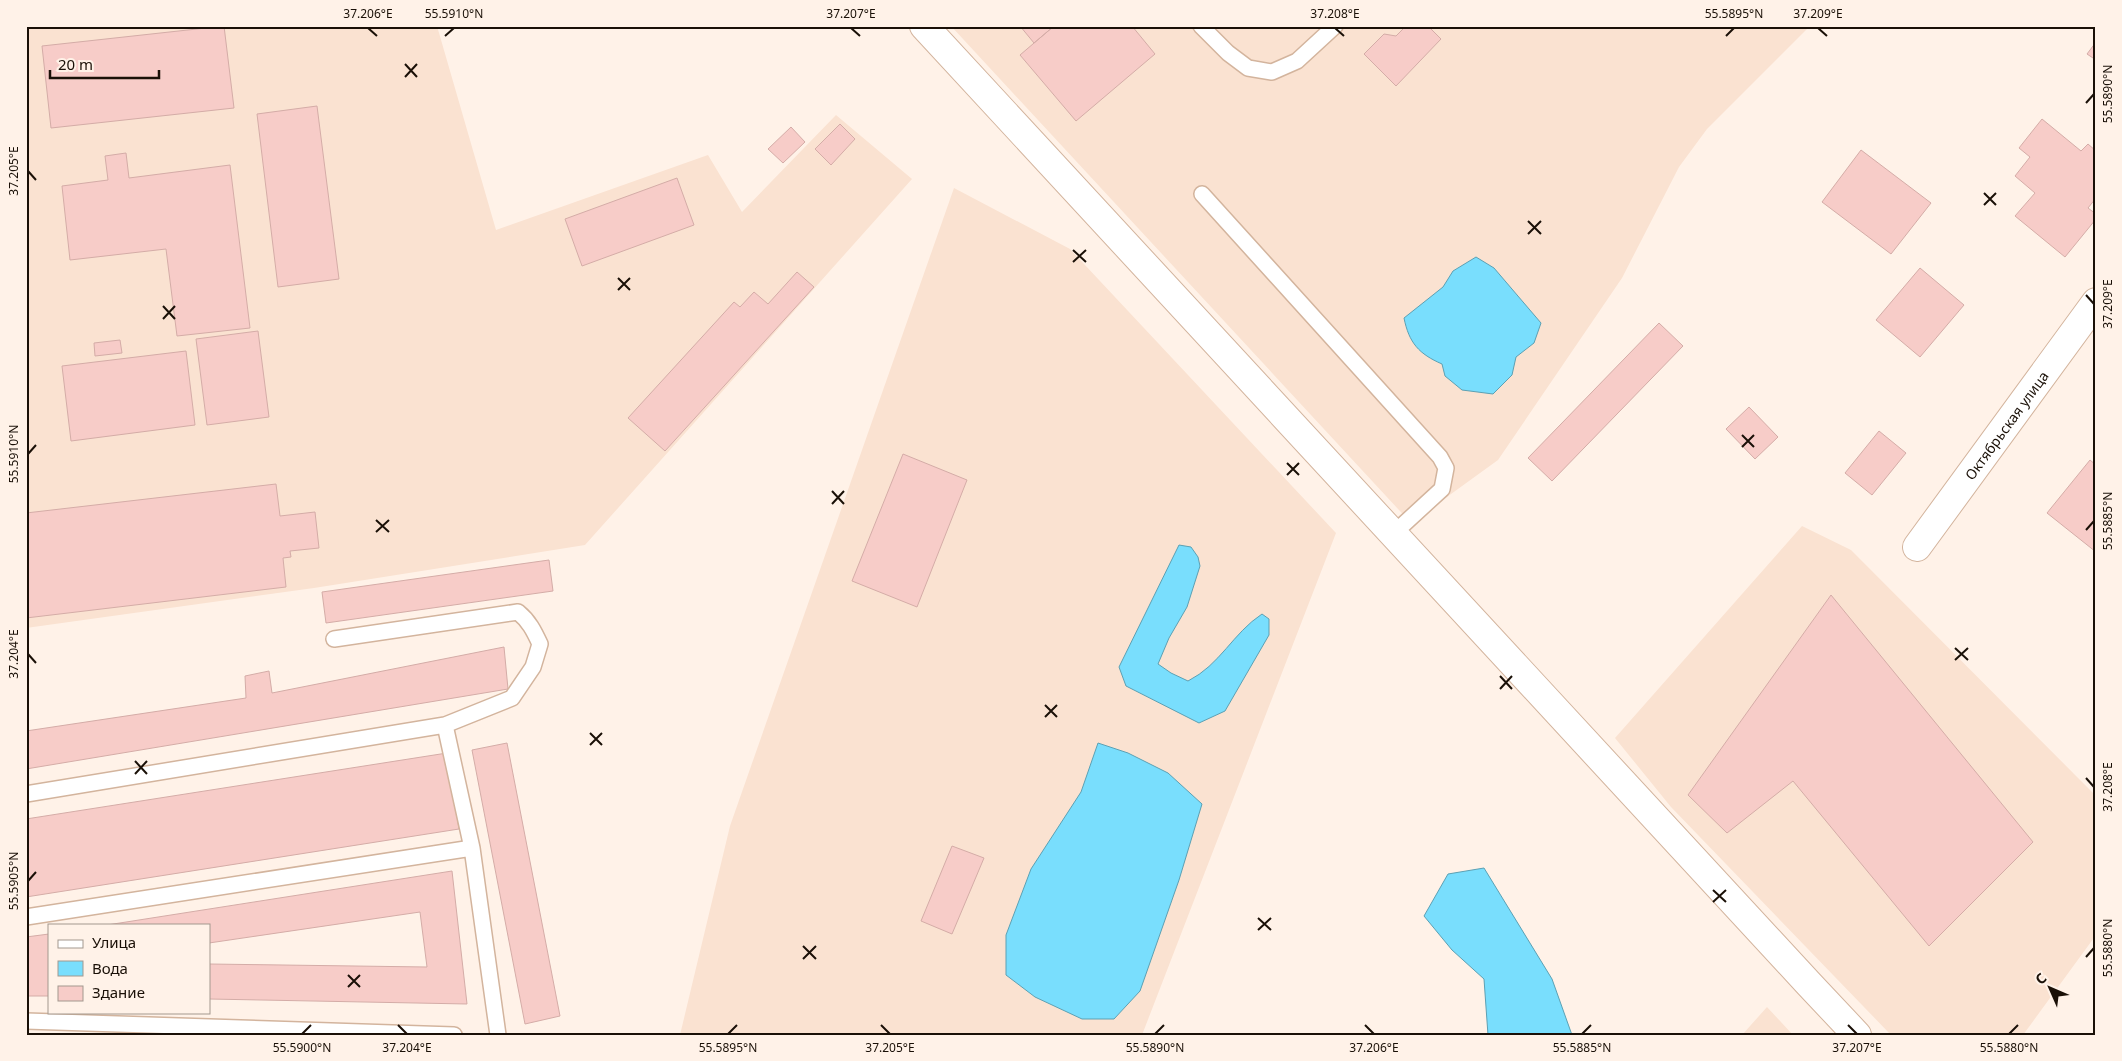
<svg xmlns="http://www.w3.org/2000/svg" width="2122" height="1061" viewBox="0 0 2122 1061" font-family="'Noto Sans',sans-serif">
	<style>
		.built { fill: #fae2d1 }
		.water { fill: #79defd; stroke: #5ca0b3 }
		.building { fill: #f7ccc8; stroke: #d4aca7 }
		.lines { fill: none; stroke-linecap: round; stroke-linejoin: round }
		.lane-casing { stroke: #d3b49d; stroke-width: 18 }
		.street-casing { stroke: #d3b49d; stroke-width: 30 }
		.lane { stroke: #fff; stroke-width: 15 }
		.street { stroke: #fff; stroke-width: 28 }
		.ticks { fill: none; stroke: #1a1007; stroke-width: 2 }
		.labels { text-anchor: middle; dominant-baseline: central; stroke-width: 4.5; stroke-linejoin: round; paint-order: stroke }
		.street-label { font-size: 14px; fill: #1a1007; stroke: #fff2e8 }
		.neatline { fill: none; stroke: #1a1007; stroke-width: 2 }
		.ticks-label { font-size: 12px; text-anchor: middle; fill: #1a1007 }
	</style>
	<rect width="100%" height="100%" fill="#fff2e8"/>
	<path class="built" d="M26,26H437L496,230L708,155L742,212L836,115L912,179L585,545L314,588L26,628Z
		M951,26H1810L1707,129L1679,167L1622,278L1498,460L1411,523Z
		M954,188L1070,249L1336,533L1142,1035H680L730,826Z
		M1802,526L1851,550L2096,796V935L2023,1035H1891L1671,807L1615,738Z
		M1767,1007L1793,1035H1742Z"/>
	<path class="water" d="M1476,257L1494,268L1541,323L1534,343L1516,357L1512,375L1493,394L1462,390L1445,376L1442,364C1419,354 1409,343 1404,318L1443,287L1453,271Z
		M1179,545L1191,547L1198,557L1200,566L1187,607L1169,638L1158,664L1171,673L1188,681C1220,665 1233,633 1262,614L1269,619V635L1225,711L1199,723L1126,686L1119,667Z
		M1098,743L1128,753L1168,773L1202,804L1179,880L1140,991L1114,1019H1082L1035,997L1006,975V935L1031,869L1081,792Z
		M1484,868L1552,979L1572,1035H1488L1484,979L1452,950L1424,916L1448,874Z"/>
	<path class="building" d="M224,26L234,108L51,128L42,46Z
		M1020,26H1054L1034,43Z
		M1054,26H1132L1155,54L1076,121L1020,55Z
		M1406,26H1428L1441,39L1396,86L1364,54L1384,34L1396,36Z
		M2096,42V60L2087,54Z
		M317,106L339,279L278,287L257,114Z
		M2042,119L2081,151L2088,144L2096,151V198L2088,208L2096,214V219L2065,257L2015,216L2035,193L2015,176L2030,157L2019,148Z
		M840,124L855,139L831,165L815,149Z
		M791,127L805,142L783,163L768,149Z
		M1861,150L1931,203L1891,254L1822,202Z
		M126,153L129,178L230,165L250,328L177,336L166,249L70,260L62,186L108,180L105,156Z
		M677,178L694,225L582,266L565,219Z
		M1920,268L1964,305L1920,357L1876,320Z
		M797,272L814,287L665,451L628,418L734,302L740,307L754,292L768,304Z
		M1659,323L1683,346L1552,481L1528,458Z
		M258,331L269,417L207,425L196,339Z
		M120,340L122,353L95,356L94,343Z
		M186,351L195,425L71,441L62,366Z
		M1749,407L1778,437L1755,459L1726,429Z
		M1879,431L1906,453L1872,495L1845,473Z
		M903,454L967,480L917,607L852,581Z
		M2090,460L2096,465V552L2047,513Z
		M276,484L280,516L315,512L319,548L290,551L291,557L283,558L286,587L26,618V513Z
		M549,560L553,591L326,623L322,592Z
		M1831,595L2033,842L1929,946L1793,781L1727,833L1688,795Z
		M504,647L508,689L26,769V731L246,698L245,676L269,671L272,693Z
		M507,743L560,1016L525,1024L472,750Z
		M447,753L459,829L26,897V819Z
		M952,846L984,858L952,934L921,921Z
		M452,871L467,1004L209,999V964L427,967L420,912L209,943V925H107Z
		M49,934V996H26V937Z"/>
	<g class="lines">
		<g class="lane-casing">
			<path id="lane" d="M1201,26L1228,53L1248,68L1272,72L1297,61L1335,26
				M1202,194L1440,457L1446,468L1442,489L1393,534
				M445,725L472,848L498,1035
				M26,794L445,725L512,698L533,667L540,644C534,631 529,621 518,612L334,639
				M26,917L472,848
				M26,1021L454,1035"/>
		</g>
		<g class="street-casing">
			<g id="street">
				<path d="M924,26L1809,984L1857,1035"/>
				<path id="s1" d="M1917,547L2096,302"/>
			</g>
		</g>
		<use href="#lane" class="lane"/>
		<use href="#street" class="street"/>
	</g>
	<path class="ticks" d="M368,28L377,36M851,28L860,36M1335,28L1344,36M1818,28L1827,36M445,36L454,28M1726,36L1734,28M405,64L417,77M405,77L417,64M2086,103L2094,94M28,171L36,180M1984,193L1996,205M1984,205L1996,193M1528,221L1541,234M1528,234L1541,221M1073,250L1086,262M1073,262L1086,250M618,278L630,290M618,290L630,278M2086,295L2094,304M163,306L175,319M163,319L175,306M1742,435L1754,447M1742,447L1754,435M28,454L36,445M1287,463L1299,475M1287,475L1299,463M832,491L844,504M832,504L844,491M376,520L389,532M2086,530L2094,521M376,532L389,520M1955,648L1968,660M28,654L36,663M1955,660L1968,648M1500,676L1512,689M1500,689L1512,676M1045,705L1057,717M1045,717L1057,705M590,733L602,745M590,745L602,733M135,761L147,774M135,774L147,761M2086,778L2094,787M28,881L36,872M1713,890L1726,902M1713,902L1726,890M1258,918L1271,930M1258,930L1271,918M803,946L816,959M2086,957L2094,948M803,959L816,946M348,975L360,987M348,987L360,975M398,1025L407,1034M881,1025L890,1034M1365,1025L1374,1034M1848,1025L1857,1034M302,1034L311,1025M728,1034L737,1025M1155,1034L1164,1025M1582,1034L1591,1025M2009,1034L2018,1025"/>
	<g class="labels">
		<g class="street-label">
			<text stroke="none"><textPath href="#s1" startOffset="151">Октябрьская улица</textPath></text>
		</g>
	</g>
	<rect width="2122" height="1061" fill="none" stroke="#fff2e8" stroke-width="55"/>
	<rect x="48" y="924" width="162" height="90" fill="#fff2e8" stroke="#a3988e"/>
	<rect x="58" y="940" width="25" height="8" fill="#ffffff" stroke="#a3988e"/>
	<text x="92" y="948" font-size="15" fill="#1a1007">Улица</text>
	<rect x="58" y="961" width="25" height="15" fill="#79defd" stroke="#a3988e"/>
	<text x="92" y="974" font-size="15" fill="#1a1007">Вода</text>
	<rect x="58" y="986" width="25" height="15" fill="#f7ccc8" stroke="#a3988e"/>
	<text x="92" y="998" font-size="15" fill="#1a1007">Здание</text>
	<g transform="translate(2050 988) rotate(315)" stroke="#fff2e8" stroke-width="4" paint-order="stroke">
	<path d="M0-4L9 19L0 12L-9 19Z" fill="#1a1007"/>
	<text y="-8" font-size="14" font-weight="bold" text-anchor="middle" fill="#1a1007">С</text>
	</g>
	<path d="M50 70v8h109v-8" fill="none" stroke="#1a1007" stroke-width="2.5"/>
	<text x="58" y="70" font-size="15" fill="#1a1007" stroke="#fff2e8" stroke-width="4" paint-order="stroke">20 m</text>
	<rect x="28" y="28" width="2066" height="1006" class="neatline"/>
	<g class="ticks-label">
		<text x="368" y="18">37.206°E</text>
		<text x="454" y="18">55.5910°N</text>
		<text x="851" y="18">37.207°E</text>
		<text x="1335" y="18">37.208°E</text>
		<text x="1734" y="18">55.5895°N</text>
		<text x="1818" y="18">37.209°E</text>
		<text transform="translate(2108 94) rotate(-90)" y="4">55.5890°N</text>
		<text transform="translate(14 171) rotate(-90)" y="4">37.205°E</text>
		<text transform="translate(2108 304) rotate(-90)" y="4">37.209°E</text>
		<text transform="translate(14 454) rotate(-90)" y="4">55.5910°N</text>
		<text transform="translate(2108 521) rotate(-90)" y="4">55.5885°N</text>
		<text transform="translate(14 654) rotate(-90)" y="4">37.204°E</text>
		<text transform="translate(2108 787) rotate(-90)" y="4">37.208°E</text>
		<text transform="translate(14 881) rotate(-90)" y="4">55.5905°N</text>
		<text transform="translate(2108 948) rotate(-90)" y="4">55.5880°N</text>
		<text x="302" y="1052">55.5900°N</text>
		<text x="407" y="1052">37.204°E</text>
		<text x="728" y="1052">55.5895°N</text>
		<text x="890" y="1052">37.205°E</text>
		<text x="1155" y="1052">55.5890°N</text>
		<text x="1374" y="1052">37.206°E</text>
		<text x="1582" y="1052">55.5885°N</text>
		<text x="1857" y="1052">37.207°E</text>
		<text x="2009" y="1052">55.5880°N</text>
	</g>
</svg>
